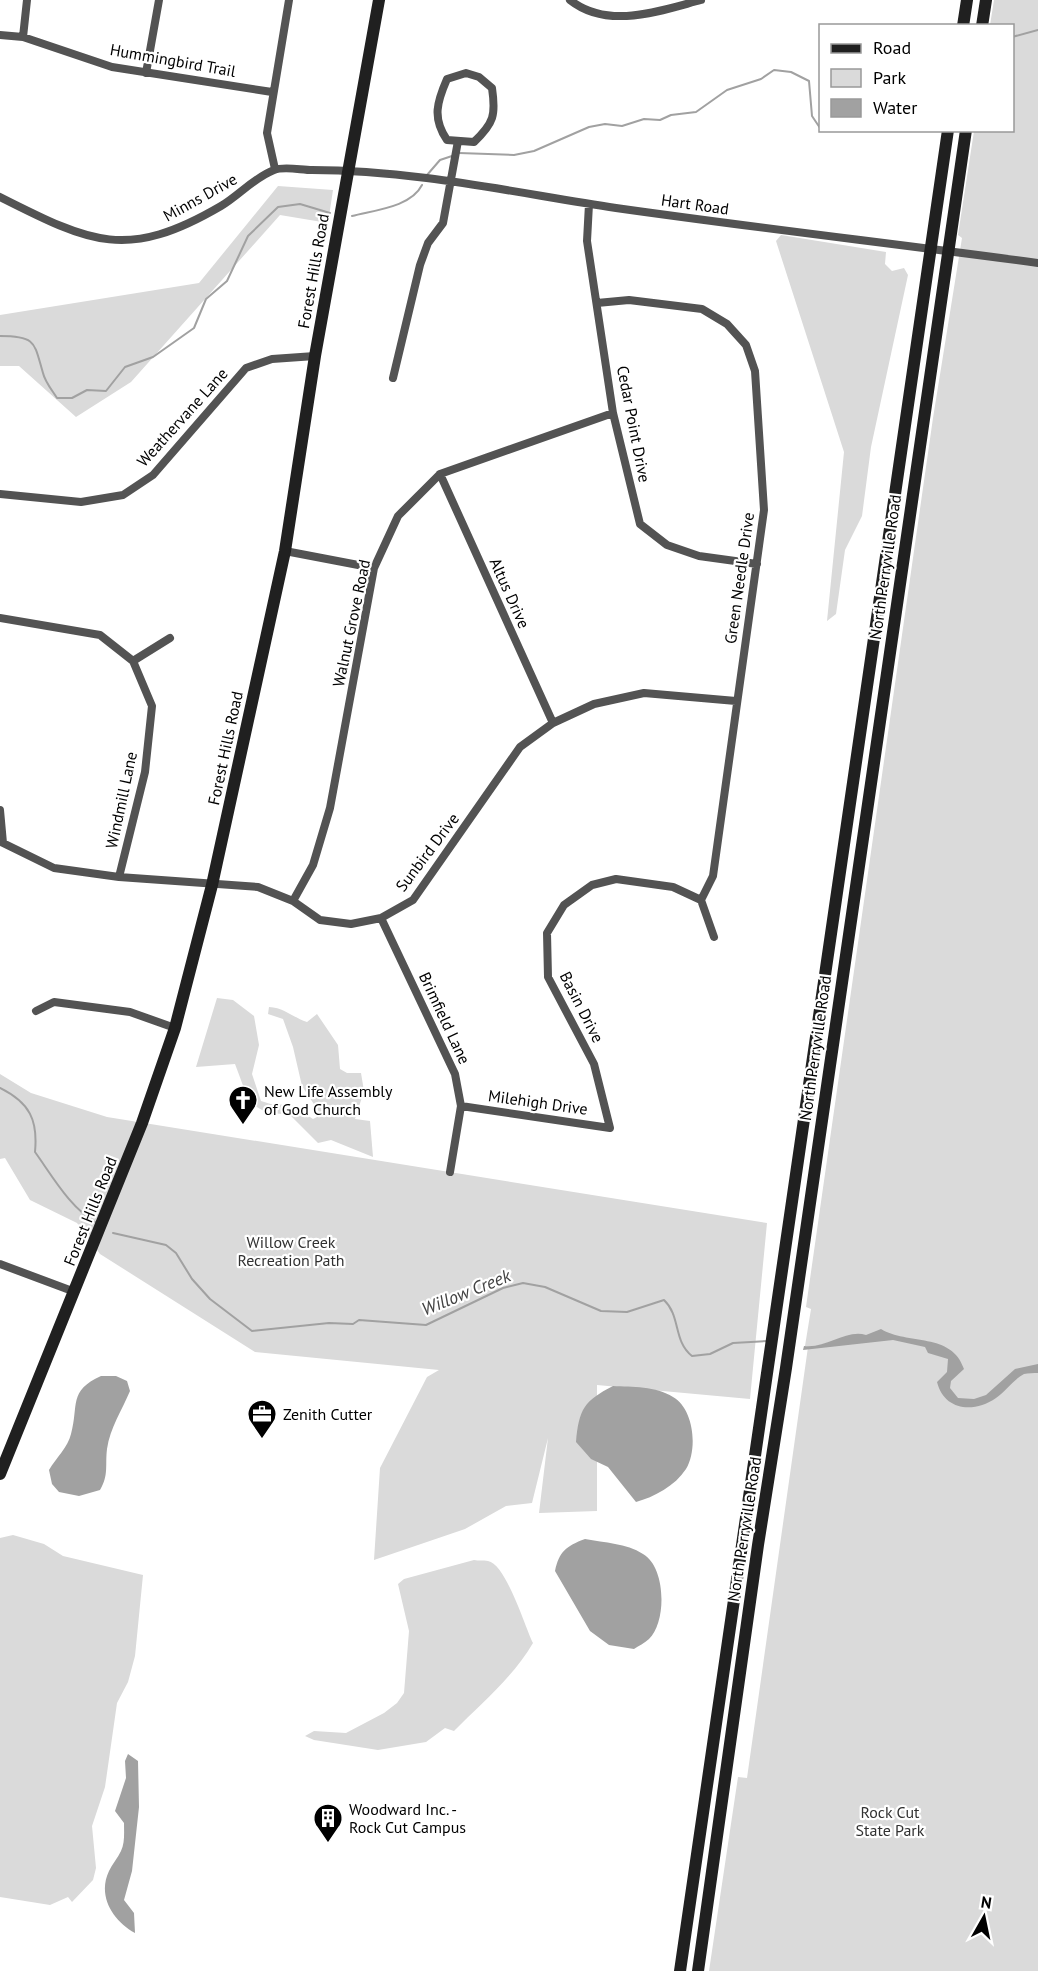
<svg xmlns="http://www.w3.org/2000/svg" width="1038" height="1971" viewBox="0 0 1038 1971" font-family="'PT Sans',sans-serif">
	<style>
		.green { fill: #dadada }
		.water { fill: #a1a1a1 }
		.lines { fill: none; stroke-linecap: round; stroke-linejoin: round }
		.stream { stroke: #a1a1a1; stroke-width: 2 }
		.street { stroke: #535353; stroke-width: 8 }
		.secondary { stroke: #202020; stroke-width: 12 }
		.labels { text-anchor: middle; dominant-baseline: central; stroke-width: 4.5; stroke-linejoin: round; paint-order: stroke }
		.street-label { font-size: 16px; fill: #000; stroke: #fff }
		.poi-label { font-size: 16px; fill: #000; stroke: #fff; text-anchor: start }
		.park-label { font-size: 16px; fill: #313131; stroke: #fff }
		.water-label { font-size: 18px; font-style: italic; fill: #424242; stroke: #fff }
	</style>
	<rect width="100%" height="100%" fill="#fff"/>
	<path class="green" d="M994,0H1038V1971H709L738,1777L747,1778L808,1347L805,1346L811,1309L806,1307L933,418L962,238L958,235L974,131L1012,130V26L990,25Z
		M278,186L333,190L328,223L280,215L131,382L76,417L19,366H0V315L199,283Z
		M781,235L886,252L885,264L892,271L904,268L908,275L871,447L862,516L845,550L836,614L827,621L844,452L776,241Z
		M217,998L233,1000L254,1016L259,1045L252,1074L261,1101L274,1105L290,1104L313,1119L321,1115L302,1086L293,1047L283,1019L268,1014L269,1007C285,1008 292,1017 307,1022L317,1014L338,1045L340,1069L347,1073H361L364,1091L355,1119L370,1121L373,1157L331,1140L318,1143L289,1114C248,1115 248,1097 235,1064L196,1067Z
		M0,1074L31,1093L107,1117L767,1223L750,1399L597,1385V1511L539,1513L548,1438L532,1503L506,1506L465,1529L374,1560L380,1468L427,1377L439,1370L255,1352L100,1254L77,1223L30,1200L5,1158L0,1159Z
		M13,1535L44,1544L63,1556L143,1575L135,1656L128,1682L117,1703L105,1787L92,1826L96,1868L93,1880L72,1902L68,1897L50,1905L0,1897V1538Z
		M474,1560C479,1561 483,1560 488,1561C506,1564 525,1627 533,1643C514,1676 481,1704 454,1731L445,1728L426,1742L378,1750L314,1740L305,1736L314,1731L346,1733L384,1713L397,1703L404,1693L409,1631L398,1584L404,1579Z"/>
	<path class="water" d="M881,1329C907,1345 952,1332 964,1369L951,1381L950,1388L958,1398L974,1399L986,1395L1015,1369L1038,1364V1373C1034,1373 1028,1373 1024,1374C1014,1379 1005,1392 996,1398C973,1414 944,1410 937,1382L947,1372L948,1359L928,1353L925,1347L893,1340L803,1350L804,1346C826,1349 846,1329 866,1335Z
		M101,1376H116L127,1381L130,1391C122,1410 110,1428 107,1449C105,1465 109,1475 100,1490L79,1496L59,1492L52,1484L49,1470C56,1458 68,1447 71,1434C79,1405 68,1391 101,1376Z
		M613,1386C632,1387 656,1386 673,1397C694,1409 698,1449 686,1469C675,1486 654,1497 636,1502L608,1467L591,1459L576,1442C579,1409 584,1401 613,1386Z
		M585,1539C605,1543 626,1543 643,1554C666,1567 667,1622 649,1639C645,1643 638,1646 634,1649L609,1645L590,1631L555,1571C559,1552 566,1546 585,1539Z
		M128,1754L138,1761L139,1807L132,1871L124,1900L134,1913L135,1933C113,1921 97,1896 109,1871C112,1864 118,1858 121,1851C125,1843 124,1832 124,1823L115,1811L126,1778L125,1761Z"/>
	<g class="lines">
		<path class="stream" d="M1012,37L1038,30
			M846,130H868
			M459,153L514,155L534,151L589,127L605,124L622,126L644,119L660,120L671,115L696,112L727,90L761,79L774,70L791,72L809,81L812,116L820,128
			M427,175L440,160L452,156
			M352,216C375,210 411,207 422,185
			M0,336C37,336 34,343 43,373C45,382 52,390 57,398H72L87,390L106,391L125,367L153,357L194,328L206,299L227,281L248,236L278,207L300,204L330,213
			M0,1088C30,1103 38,1120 35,1152C53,1177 70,1208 97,1223
			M113,1233L166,1245L176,1253L192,1279L210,1299L252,1331L329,1323L353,1324L359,1320L426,1325L503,1288L523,1283L545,1287L601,1311L627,1312L664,1300C681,1316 673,1341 692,1356L710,1354L733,1343L768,1341"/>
		<path class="street" d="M570,0C608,30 659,11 701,0
			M0,35L23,37L112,67L272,92
			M23,37L27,0
			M146,73L159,0
			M466,73L479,77L492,88C496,115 494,123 474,142L447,140C432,118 437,102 447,79Z
			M275,169L267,133L289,0
			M0,197C91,243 127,261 221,206C238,196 255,177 274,170C284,166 301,170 312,170C414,170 516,193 616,208C757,228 897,244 1038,263
			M589,204L587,241L613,413L640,524L667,545L699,556L757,564
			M597,303L629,300L702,309L727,324L746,345L755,371L764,510L713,876L701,900L714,937
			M393,378L420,265L428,243L443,223L458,141
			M440,474L553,723
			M0,494L81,502L123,495L153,475L246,368L272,359L315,356
			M285,551L374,568
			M0,618L100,635L133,661L152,706L145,772L119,877
			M133,661L170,638
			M0,810L3,843L54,868L119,877L258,887L293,901L320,920L351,924L381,918L413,900L520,747L553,723L594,704L644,693L736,701
			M293,901L313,865L330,808L374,568L398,516L440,474L613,413
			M381,918L455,1074L461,1106L450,1172
			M36,1011L54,1002L130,1012L175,1028
			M461,1106L610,1128L594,1064L548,977L547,933L564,905L592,885L616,879L673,887L701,900
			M0,1264L75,1292"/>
		<path class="secondary" d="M963,26L967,0
			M982,26L986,0
			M0,1474L142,1123L175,1028L212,885L285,551L315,356L379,0
			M680,1971L948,130
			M698,1971L758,1545L786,1368L966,130"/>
	</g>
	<defs>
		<g id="church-pin" transform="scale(1.5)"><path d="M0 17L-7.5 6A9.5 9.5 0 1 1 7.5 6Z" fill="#000" stroke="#fff"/><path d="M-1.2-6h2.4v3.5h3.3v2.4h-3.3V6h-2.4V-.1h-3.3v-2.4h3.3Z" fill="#fff"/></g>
		<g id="office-pin" transform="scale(1.5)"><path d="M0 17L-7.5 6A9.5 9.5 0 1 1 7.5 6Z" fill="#000" stroke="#fff"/><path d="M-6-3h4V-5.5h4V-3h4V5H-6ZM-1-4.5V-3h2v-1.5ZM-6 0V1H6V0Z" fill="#fff"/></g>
		<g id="building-pin" transform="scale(1.5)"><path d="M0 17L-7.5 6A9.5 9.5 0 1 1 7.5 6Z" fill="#000" stroke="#fff"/><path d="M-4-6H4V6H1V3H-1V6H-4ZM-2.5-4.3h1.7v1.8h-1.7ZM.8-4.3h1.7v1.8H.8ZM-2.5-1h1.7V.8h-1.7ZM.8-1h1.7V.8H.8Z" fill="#fff"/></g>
	</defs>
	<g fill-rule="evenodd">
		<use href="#church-pin" x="243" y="1100"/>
		<use href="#office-pin" x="262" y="1414"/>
		<use href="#building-pin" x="328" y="1818"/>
	</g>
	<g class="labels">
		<g class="street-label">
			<text transform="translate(173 60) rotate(10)">Hummingbird Trail</text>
			<text transform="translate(200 197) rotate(-29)">Minns Drive</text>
			<text transform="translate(695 204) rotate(8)">Hart Road</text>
			<text transform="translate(313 271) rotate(-80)">Forest Hills Road</text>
			<text transform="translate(182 417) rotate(-48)">Weathervane Lane</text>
			<text transform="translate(634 424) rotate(79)">Cedar Point Drive</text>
			<text transform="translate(885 567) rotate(-82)">North Perryville Road</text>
			<text transform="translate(739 578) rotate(-82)">Green Needle Drive</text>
			<text transform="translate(510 593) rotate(66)">Altus Drive</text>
			<text transform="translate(351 623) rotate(-78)">Walnut Grove Road</text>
			<text transform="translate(225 748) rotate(-78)">Forest Hills Road</text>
			<text transform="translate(121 800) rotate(-78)">Windmill Lane</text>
			<text transform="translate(427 852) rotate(-53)">Sunbird Drive</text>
			<text transform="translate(582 1007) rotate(63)">Basin Drive</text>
			<text transform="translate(445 1018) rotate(65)">Brimfield Lane</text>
			<text transform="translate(815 1048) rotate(-82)">North Perryville Road</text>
			<text transform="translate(538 1102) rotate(8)">Milehigh Drive</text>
			<text transform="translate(90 1211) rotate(-68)">Forest Hills Road</text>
			<text transform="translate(744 1529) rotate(-81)">North Perryville Road</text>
		</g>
		<g class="poi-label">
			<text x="264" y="1091">New Life Assembly<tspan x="264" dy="18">of God Church</tspan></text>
			<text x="283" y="1414">Zenith Cutter</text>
			<text x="349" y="1809">Woodward Inc. -<tspan x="349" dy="18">Rock Cut Campus</tspan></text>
		</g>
		<g class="park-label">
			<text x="291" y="1242">Willow Creek<tspan x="291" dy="18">Recreation Path</tspan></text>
			<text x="890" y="1812">Rock Cut<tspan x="890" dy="18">State Park</tspan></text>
		</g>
		<g class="water-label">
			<text transform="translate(466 1292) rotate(-22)">Willow Creek</text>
		</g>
	</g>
	<rect x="819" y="24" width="195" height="108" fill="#ffffff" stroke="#999999" stroke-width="1.5"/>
	<rect x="831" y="44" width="30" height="9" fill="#202020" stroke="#999999" stroke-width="1.5"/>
	<text x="873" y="54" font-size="18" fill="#000000">Road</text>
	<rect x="831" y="69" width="30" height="18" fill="#dadada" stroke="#999999" stroke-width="1.5"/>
	<text x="873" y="84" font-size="18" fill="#000000">Park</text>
	<rect x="831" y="99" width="30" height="18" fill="#a1a1a1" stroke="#999999" stroke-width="1.5"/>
	<text x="873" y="114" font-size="18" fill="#000000">Water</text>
	<g transform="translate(984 1917) rotate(9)" stroke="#ffffff" stroke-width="4.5" paint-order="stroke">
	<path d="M0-4.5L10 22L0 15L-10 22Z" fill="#000000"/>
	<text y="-9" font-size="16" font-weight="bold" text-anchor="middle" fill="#000000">N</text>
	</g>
</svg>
